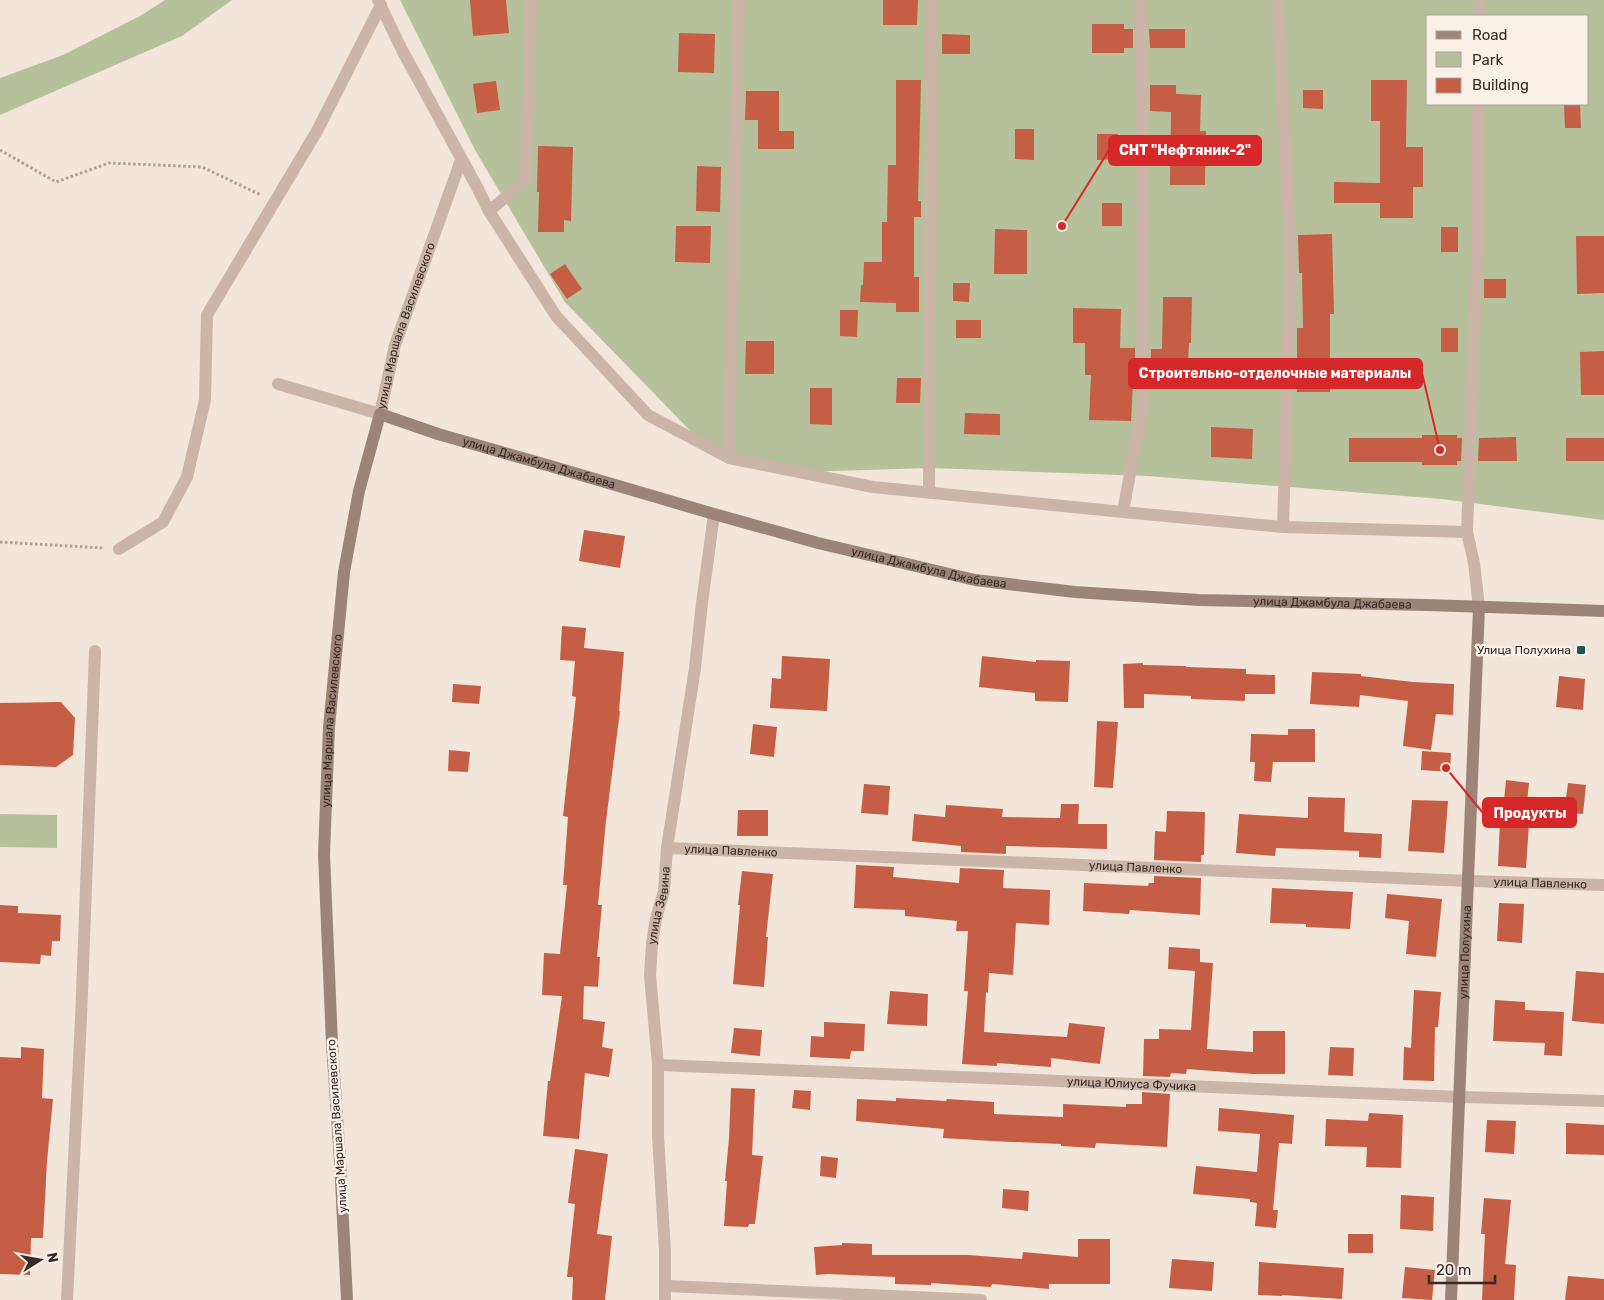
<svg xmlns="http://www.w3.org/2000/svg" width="1604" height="1300" viewBox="0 0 1604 1300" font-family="Rubik,sans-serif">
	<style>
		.green { fill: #b6c19b; fill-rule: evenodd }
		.building { fill: #c65d45 }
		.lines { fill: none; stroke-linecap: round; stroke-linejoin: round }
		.path { stroke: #b59f91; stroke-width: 3; stroke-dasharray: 2.5 2.5; stroke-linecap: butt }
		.service { stroke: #cab5a7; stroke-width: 12 }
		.minor { stroke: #cab5a7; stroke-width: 12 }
		.secondary { stroke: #9d8478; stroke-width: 12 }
		.poi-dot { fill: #1d5757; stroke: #f9f0e7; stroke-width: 2 }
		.labels { text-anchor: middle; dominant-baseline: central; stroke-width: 5; stroke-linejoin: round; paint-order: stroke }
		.street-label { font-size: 12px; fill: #362b27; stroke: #f9f0e7 }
		.poi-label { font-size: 12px; fill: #362b27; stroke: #f9f0e7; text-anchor: end }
		.leader { fill: none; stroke: #d62828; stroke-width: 2 }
		.callout-dot { fill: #d62828; stroke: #f9f0e7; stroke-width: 2 }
		.callout { fill: #d62828; stroke: #d62828; stroke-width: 2 }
		.callout-label { font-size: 14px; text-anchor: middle; font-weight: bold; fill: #fff }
	</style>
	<rect width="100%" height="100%" fill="#f2e6db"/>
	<path class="green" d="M165,0H232L182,36L0,115V78L63,55L140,16Z
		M400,0H1604V520L1442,499L1147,476L932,468L799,472L707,448L565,302L475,150ZM1428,16H1588V104H1428Z
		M0,814L57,815V848L0,847Z"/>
	<path class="building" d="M470,0H506L509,33L473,36Z
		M883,0H918L917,25H883Z
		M1092,24H1124V29H1133V48H1124V53H1092Z
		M1149,29H1185V48H1150Z
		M679,33L715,34L714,73L678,72Z
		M942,34L970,35V54H942Z
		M896,80H921L918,201H921V217H914V277H919V312H896V303L860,302L861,285H863L864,262H882V222H887L888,165H896Z
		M1371,80H1407L1406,147H1423V187H1413V218H1380V203H1334V182L1380,183V121H1371Z
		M496,81L500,110L477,113L473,84Z
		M1150,85H1176V94L1201,95L1200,131H1206L1205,185H1170L1171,112L1150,111Z
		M1303,90H1323V109L1303,108Z
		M746,91H779V131H794V149H758V120H745Z
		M1564,104H1580L1581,128H1565Z
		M1015,129H1034V160L1015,159Z
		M1097,134H1118L1119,159L1097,160Z
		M538,146L573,147L571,221L564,220V232H538L539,192H537Z
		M697,166L721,167L720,212L696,211Z
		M1102,203H1122V226H1102Z
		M676,226H711L710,263L675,262Z
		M1441,227H1458V252H1441Z
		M995,229L1027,230V274H994Z
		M1332,234L1334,314H1330V392H1297V328H1303L1302,273H1299L1298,235Z
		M1576,236H1604V293L1577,294Z
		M565,264L582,289L567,299L550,274Z
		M1484,279H1506V298H1484Z
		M953,283H970L969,302L953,301Z
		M1163,297H1192L1191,343H1189L1187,386L1151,385V349H1162Z
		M1073,308L1121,309L1120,348H1135V384H1133L1131,421L1089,420L1091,375H1085V343H1073Z
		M840,310H858L857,337L840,336Z
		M956,320H981V338H956Z
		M1441,328H1458V352H1441Z
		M746,341H774V374H745Z
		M1604,351V395H1581L1580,352Z
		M897,378H921L920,403H896Z
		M810,388H832V425L810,424Z
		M965,413L1000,414V435L964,434Z
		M1211,427L1253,429L1252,459L1211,457Z
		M1422,435H1457V438H1462L1461,461H1457V465H1422V462H1349V438H1422Z
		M1516,437L1517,461H1478L1479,438Z
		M1566,438H1604V461H1566Z
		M584,530L625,536L620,568L579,561Z
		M562,626L586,628L584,648L624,652L619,711H620L606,821L598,905H602L597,957H600L598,987L584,986L583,1019L605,1022L602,1047L613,1049L609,1077L585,1073L579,1139L543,1136L548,1081H550L562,996L542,995L544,953L560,954L567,885H563L568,817L563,816L576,697L572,696L575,661L560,660Z
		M782,656L830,659L827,711L770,708L772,678L781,679Z
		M982,656L1036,662V660L1070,661L1068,702L1035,701V693L979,687Z
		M1143,663V665L1186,666V667L1246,669V674L1275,675V694H1245V701L1191,699V696L1144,694V708H1124L1123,664Z
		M1312,672L1361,674V676L1413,682L1454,684L1453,715L1436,714L1431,750L1403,746L1408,701L1360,695L1359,707L1310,704Z
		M1559,676L1585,679L1583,710L1556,707Z
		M453,684L481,686L479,704L452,702Z
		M61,702L75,718L73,755L56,767L0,765V703Z
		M1097,721L1118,722L1113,788L1094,787Z
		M753,724L777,727L774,757L750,754Z
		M1288,729H1315V762H1273L1271,782L1254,781L1255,762H1250L1251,734L1288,735Z
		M449,750L470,752L468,772L448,771Z
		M1422,751L1451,753L1450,772L1421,770Z
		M1506,780L1529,783L1525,822L1529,823L1526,868L1498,866L1500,821H1502Z
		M1568,783L1586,785L1583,814L1564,813Z
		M864,784L890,786L888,815L861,813Z
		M1308,797L1345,798L1344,832L1382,834L1381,858L1359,857V851L1276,848L1275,856L1236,853L1239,814L1308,818Z
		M1412,800L1448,801L1444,853L1408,851Z
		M1061,804H1079L1078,824H1107V849L1006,846V854L961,852V846L912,841L914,814L945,817L946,805L1003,809L1002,817L1060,818Z
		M738,810H768V836H737Z
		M1167,811L1205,812L1204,855H1201V862L1154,860L1155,831L1166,832Z
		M856,865L894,867L893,877L959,883L960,868L1004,870L1003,888L1050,890L1049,925L1016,923L1013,975L989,973L988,993L986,992L984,1032L1067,1037L1069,1023L1105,1027L1100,1064L1051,1058V1067L997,1063V1066L962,1064L968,991H964L968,931H956L957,921L905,916V910L854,908Z
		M742,871L773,874L766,937H768L764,987L733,984L740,905H738Z
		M1154,876L1201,878L1200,915L1130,910L1129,914L1083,911L1084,883L1148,886L1149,883H1154Z
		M1272,888L1353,892L1350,929L1306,927V924L1270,923Z
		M1387,894L1442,899L1436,957L1406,954L1409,921L1385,918Z
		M1499,903L1524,904L1522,943L1497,941Z
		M0,905L18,906V913L61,915L60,941H52L51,956L41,955L40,964L0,962Z
		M1169,947L1200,949V962L1213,963L1207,1049L1253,1052V1031H1285V1074H1253L1187,1069L1186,1074L1171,1073L1170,1077L1143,1076L1144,1039H1159V1029L1191,1030L1195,971L1168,969Z
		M1576,971L1604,973V1024L1572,1021Z
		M1414,990L1441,992L1438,1027H1435L1434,1081L1403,1080L1404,1047L1411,1048Z
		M890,991L928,994L927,1026L887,1024Z
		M1495,1000L1525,1002V1010L1564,1012L1562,1056L1544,1055L1545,1043L1493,1041Z
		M824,1022L865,1024L864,1051H851L850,1059L810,1057L811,1036L824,1037Z
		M734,1028L762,1030L760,1056L731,1053Z
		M21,1047L44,1049L42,1098L53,1099L47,1161L43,1238H31L30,1275L0,1274V1057L21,1058Z
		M1330,1047L1354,1048L1353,1076L1328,1075Z
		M731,1088L755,1089L752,1155L763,1156L755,1224H749L748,1227L724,1226L727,1181H725L729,1138Z
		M794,1090L811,1091L810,1110L792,1108Z
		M1142,1092L1170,1094L1167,1147L1096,1143L1095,1148L1061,1146V1144L992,1141L943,1138L944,1129L856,1121L857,1099L896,1101V1098L946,1101L947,1099L994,1102V1114L1063,1117V1104L1126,1107V1104H1142Z
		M1219,1108L1294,1115L1292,1144L1279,1143L1273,1210H1278L1276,1228L1255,1226L1257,1203L1250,1202V1199L1193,1194L1196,1166L1257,1172L1260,1134L1218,1131Z
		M1369,1113L1403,1115L1401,1168L1366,1167L1367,1147L1325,1146L1326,1119L1368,1121Z
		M1487,1120L1516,1121L1514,1154L1485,1152Z
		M1566,1123L1604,1125V1155L1566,1154Z
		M575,1149L608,1154L597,1234L612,1236L605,1300H572L573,1277H567L575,1204L568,1203Z
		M821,1156L838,1158L836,1178L820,1176Z
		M1003,1189L1029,1191L1028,1211L1002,1208Z
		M1401,1195L1434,1197L1433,1231L1400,1229Z
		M1484,1198L1511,1200L1505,1264L1516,1265L1514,1300H1482L1485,1234H1481Z
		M1348,1234H1373V1253H1348Z
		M1078,1239H1110V1284H1049V1289L992,1284L991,1287L931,1283V1285L895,1284V1277L828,1274L816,1275L814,1247L842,1245V1243L872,1244V1255H968L1022,1259L1023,1252L1078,1257Z
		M1172,1259L1214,1262L1212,1291L1169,1288Z
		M1259,1262L1344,1268L1342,1299L1282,1295V1296L1258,1295Z
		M1405,1267L1435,1270L1432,1300L1402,1298Z
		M1568,1276L1604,1279V1300H1565Z"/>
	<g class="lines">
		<path class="path" d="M0,150L56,182L109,163L202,167L261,195
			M0,542L103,548"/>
		<path class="service" d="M739,0L729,458L873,487L1123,512
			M1140,0L1142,68L1143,402L1123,512L1283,527L1467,532
			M1278,0L1291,262L1283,527
			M1479,16L1480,0
			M1477,104V256L1467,532L1474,563L1479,607
			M489,211L525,181L529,93L531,0
			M278,384L380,414
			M929,493L932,0
			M119,549L163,522L187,477L205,400L207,315L317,131L381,5"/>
		<g class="minor">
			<path d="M378,0L402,50L477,187L489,211L556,316L648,415L729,458"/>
			<path id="s1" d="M380,414L395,345L461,160"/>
			<path id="s2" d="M667,848L1469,881L1604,885"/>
			<path id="s3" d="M658,1065L1460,1097L1604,1101"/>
			<path d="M666,1286L981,1300"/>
			<path d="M67,1300L81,1019L95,651"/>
			<path id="s4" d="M665,1300V1251L658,1136V1065L650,975L652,944L656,918L664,891L667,848L695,668L702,603L714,514"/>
		</g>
		<g class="secondary">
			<path id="s5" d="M347,1300L340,1161L332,1044L324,854L329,727L344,572L359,491L380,414L438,434L547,465L714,514L818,543L975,580L1075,592L1199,600L1426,605L1604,611"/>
			<path id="s6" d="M1451,1300L1479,607"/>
		</g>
	</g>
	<rect class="poi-dot" x="1576" y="645" width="10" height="10" rx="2.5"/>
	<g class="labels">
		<g class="street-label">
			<text stroke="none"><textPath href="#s1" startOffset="92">улица Маршала Василевского</textPath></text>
			<text stroke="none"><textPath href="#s5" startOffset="1058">улица Джамбула Джабаева</textPath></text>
			<text stroke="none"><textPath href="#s5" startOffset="1462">улица Джамбула Джабаева</textPath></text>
			<text stroke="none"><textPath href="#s5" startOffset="1868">улица Джамбула Джабаева</textPath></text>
			<text stroke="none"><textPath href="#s5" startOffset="580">улица Маршала Василевского</textPath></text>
			<text stroke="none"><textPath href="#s2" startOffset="64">улица Павленко</textPath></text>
			<text stroke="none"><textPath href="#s2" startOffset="469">улица Павленко</textPath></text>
			<text stroke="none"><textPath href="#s2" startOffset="874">улица Павленко</textPath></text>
			<text stroke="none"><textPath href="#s4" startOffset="396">улица Зевина</textPath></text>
			<text stroke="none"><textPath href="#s6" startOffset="348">улица Полухина</textPath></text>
			<text stroke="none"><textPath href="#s3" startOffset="474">улица Юлиуса Фучика</textPath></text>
			<text transform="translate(337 1126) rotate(-94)">улица Маршала Василевского</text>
		</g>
		<g class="poi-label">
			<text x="1571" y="650">Улица Полухина</text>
		</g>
	</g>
	<path class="leader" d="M1062 226L1109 150M1440 450L1422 373M1446 768L1483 813"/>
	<g class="callout-dot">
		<circle cx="1062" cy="226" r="5"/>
		<circle cx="1440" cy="450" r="5"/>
		<circle cx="1446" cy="768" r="5"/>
	</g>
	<g class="callout">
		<rect x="1109" y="136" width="152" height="29" rx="5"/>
		<rect x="1129" y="359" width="293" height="29" rx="5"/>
		<rect x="1483" y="798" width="93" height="29" rx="5"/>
	</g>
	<g class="callout-label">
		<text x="1185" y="155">СНТ "Нефтяник-2"</text>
		<text x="1275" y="378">Строительно-отделочные материалы</text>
		<text x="1530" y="818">Продукты</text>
	</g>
	<rect x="1426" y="15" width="162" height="90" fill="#f9f0e7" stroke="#aba19a"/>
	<rect x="1436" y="31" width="25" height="8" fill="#9d8478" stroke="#aba19a"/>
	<text x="1472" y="40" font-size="15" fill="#362b27">Road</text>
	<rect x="1436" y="52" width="25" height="15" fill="#b6c19b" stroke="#aba19a"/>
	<text x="1472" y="65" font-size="15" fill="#362b27">Park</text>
	<rect x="1436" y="78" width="25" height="15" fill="#c65d45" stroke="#aba19a"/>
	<text x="1472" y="90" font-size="15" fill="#362b27">Building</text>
	<g transform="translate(40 1260) rotate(79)" stroke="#f9f0e7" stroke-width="4" paint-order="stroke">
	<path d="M0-4L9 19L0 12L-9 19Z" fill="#362b27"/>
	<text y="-8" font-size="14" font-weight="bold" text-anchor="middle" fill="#362b27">N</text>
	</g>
	<path d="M1429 1275v8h66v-8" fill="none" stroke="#362b27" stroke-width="2.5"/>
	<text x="1436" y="1275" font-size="15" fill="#362b27" stroke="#f9f0e7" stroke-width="4" paint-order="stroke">20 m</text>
</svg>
